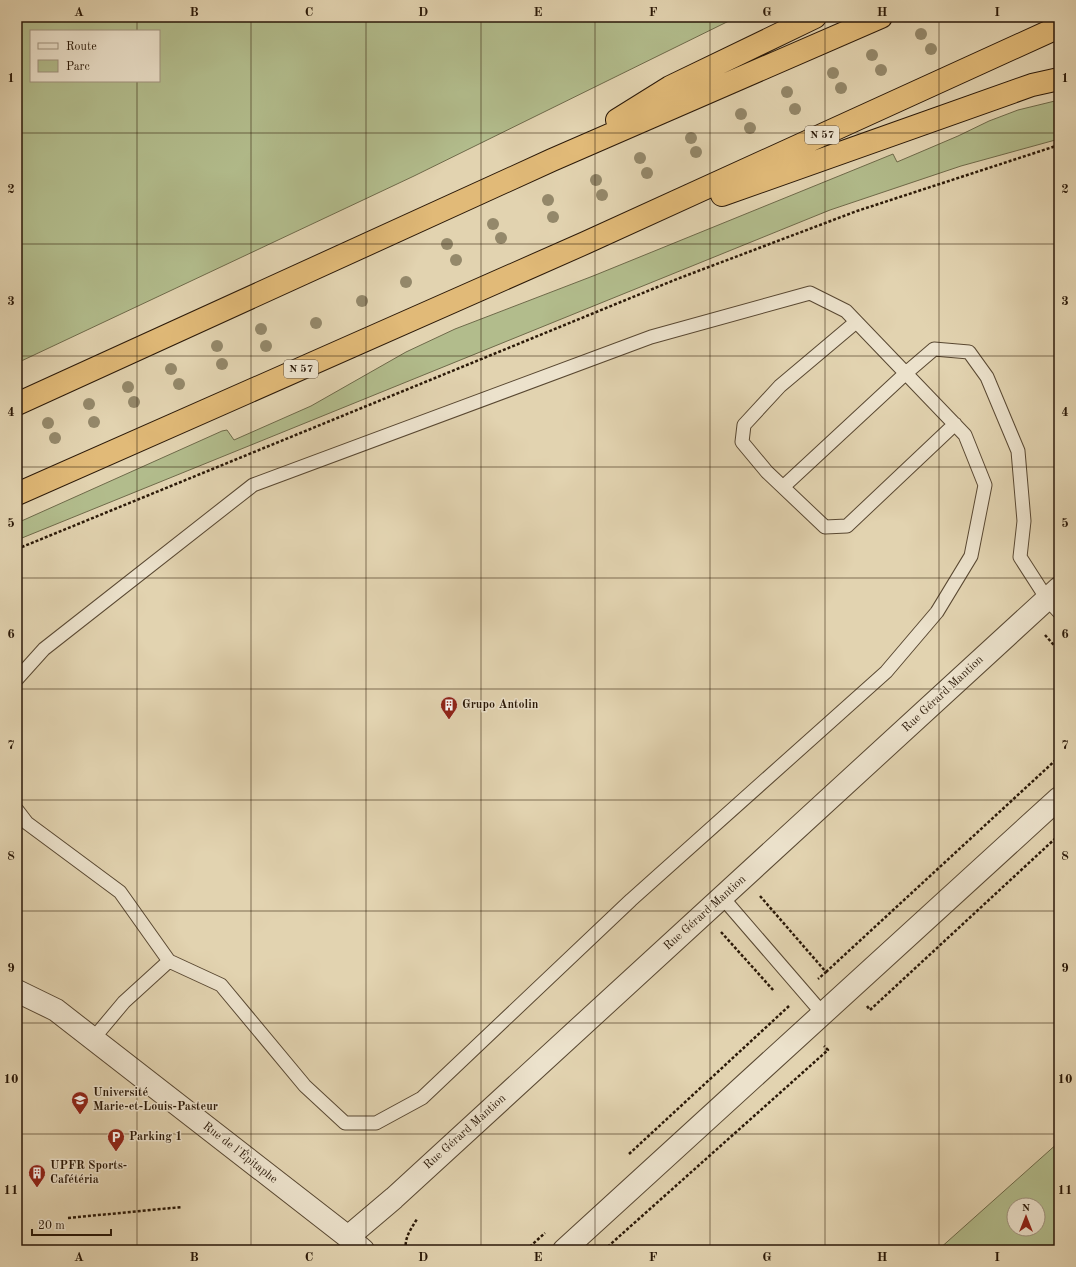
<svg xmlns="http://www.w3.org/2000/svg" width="1076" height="1267" viewBox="0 0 1076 1267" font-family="'Old Standard TT',serif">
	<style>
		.green { fill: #b2bc8c; stroke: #6e6a4a; fill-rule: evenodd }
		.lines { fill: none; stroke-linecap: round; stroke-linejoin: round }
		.lane-casing { stroke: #594832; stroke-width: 15 }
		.street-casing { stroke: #594832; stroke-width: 24 }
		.highway-casing { stroke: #2b1908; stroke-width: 24 }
		.path { stroke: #2b1908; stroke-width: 2.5; stroke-dasharray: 3 2; stroke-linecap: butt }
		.lane { stroke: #ece2cc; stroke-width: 13 }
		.street { stroke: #ece2cc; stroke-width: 22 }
		.highway { stroke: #e1ba78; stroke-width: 22 }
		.tree { fill: #94886a }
		.grid { fill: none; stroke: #2b1908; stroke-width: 1; stroke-opacity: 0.55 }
		.labels { text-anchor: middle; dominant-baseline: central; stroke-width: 3; stroke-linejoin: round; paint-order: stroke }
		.shield { fill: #ece2cc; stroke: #655543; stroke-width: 1 }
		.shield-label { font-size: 11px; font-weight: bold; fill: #2b1908 }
		.street-label { font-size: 12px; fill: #2b1908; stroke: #ece2cc }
		.poi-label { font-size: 12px; font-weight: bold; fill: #2b1908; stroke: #ece2cc; text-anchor: start }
		.neatline { fill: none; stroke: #2b1908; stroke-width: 1.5 }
		.grid-label { font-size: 13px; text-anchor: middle; font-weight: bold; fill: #2b1908 }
	</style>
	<rect width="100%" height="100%" fill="#e2d3b0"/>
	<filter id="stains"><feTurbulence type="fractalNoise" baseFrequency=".005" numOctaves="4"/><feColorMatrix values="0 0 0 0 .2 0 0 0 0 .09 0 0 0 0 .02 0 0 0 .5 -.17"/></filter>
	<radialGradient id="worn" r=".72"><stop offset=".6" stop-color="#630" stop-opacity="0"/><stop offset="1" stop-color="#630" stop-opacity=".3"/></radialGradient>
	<path class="green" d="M17,17H737L414,176L17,363ZM31,31H159V81H31Z
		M1059,100V139L961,166L830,210L17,540V523L222,431L227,430L234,440L311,406L406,352L455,329L593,276L893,154L897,162L958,136L989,121L1018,110Z
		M1059,1142V1248L1057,1250H938ZM1014,1205H1038V1229H1014Z"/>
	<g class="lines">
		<g class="lane-casing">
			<path id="lane" d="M856,322L780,386L744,425L742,442L767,472L825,527L847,526L955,424
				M783,487L906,373L934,349L969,352L987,377L1018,451L1024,521L1020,557L1047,599L1059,612
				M17,679L44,649L253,485L651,337L810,293L846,311L965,435L985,485L971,556L937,612L886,672L631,900L422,1098L376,1123H345L305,1086L221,985L169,961L120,892L27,823L17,810
				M722,897L823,1014
				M93,1039L124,1002L169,961"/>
		</g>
		<g class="street-casing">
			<path id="street" d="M17,991L56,1010L348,1237L363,1250
				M348,1237L394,1198L1059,588
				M564,1250L1059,798"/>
		</g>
		<g class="highway-casing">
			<path id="highway" d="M617,120L670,87L815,17
				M722,195L1032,85L1059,79
				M17,404L552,160L881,17
				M17,494L585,243L1059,27"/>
		</g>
		<path class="path" d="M17,549L677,279L857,211L1059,145
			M1045,635L1059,651
			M760,896L826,972L818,979
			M721,932L774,991
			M826,972L1059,757
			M867,1006L870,1010L1059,835
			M629,1154L789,1006
			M68,1218L182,1207
			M157,1246L161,1250
			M406,1250C404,1238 411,1229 417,1219
			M526,1250L545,1233
			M604,1250L828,1050L824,1046"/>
		<use href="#lane" class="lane"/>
		<use href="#street" class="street"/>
		<use href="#highway" class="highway"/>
	</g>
	<g class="tree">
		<circle cx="921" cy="34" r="6"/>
		<circle cx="931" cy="49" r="6"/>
		<circle cx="872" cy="55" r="6"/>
		<circle cx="881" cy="70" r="6"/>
		<circle cx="833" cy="73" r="6"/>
		<circle cx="841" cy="88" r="6"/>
		<circle cx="787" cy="92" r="6"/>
		<circle cx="795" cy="109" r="6"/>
		<circle cx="741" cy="114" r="6"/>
		<circle cx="750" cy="128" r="6"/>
		<circle cx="691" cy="138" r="6"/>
		<circle cx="696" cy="152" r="6"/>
		<circle cx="640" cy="158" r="6"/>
		<circle cx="647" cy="173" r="6"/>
		<circle cx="596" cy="180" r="6"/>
		<circle cx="602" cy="195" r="6"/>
		<circle cx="548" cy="200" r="6"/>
		<circle cx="553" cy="217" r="6"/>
		<circle cx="493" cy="224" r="6"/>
		<circle cx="501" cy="238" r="6"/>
		<circle cx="447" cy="244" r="6"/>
		<circle cx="456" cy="260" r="6"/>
		<circle cx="406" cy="282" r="6"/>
		<circle cx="362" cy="301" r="6"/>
		<circle cx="316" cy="323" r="6"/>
		<circle cx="261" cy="329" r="6"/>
		<circle cx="217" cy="346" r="6"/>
		<circle cx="266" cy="346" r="6"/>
		<circle cx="222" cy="364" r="6"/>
		<circle cx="171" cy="369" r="6"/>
		<circle cx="179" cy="384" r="6"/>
		<circle cx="128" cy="387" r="6"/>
		<circle cx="134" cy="402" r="6"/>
		<circle cx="89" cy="404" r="6"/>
		<circle cx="94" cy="422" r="6"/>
		<circle cx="48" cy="423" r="6"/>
		<circle cx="55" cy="438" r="6"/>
	</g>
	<path class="grid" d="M137,17V31M251,17V1250M366,17V1250M481,17V1250M595,17V1250M710,17V1250M825,17V1250M939,17V1250M137,81V1250M17,133H1059M17,244H1059M17,356H1059M17,467H1059M17,578H1059M17,689H1059M17,800H1059M17,911H1059M17,1023H1059M17,1134H1059"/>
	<defs>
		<g id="building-pin" transform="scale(0.9)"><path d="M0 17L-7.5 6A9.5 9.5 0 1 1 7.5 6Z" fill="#8f2418" stroke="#ece2cc"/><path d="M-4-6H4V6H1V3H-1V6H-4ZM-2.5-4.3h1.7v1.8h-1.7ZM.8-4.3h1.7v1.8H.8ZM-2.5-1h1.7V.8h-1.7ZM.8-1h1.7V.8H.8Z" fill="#fff"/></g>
		<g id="university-pin" transform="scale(0.9)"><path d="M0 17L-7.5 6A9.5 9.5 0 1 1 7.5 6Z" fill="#8f2418" stroke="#ece2cc"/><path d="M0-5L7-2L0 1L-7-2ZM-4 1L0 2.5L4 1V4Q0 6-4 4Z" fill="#fff"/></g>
		<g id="parking-pin" transform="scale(0.9)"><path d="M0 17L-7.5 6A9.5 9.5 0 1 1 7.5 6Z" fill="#8f2418" stroke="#ece2cc"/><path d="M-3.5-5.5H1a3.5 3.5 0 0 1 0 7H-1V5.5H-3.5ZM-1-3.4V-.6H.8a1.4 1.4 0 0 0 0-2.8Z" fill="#fff"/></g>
	</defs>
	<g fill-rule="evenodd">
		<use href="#building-pin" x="449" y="705"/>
		<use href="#university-pin" x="80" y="1100"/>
		<use href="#parking-pin" x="116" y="1137"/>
		<use href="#building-pin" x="37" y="1173"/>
	</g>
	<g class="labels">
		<g class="shield">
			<rect x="805" y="126" width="34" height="18" rx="3"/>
			<rect x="284" y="360" width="34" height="18" rx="3"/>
		</g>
		<g class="shield-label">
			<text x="822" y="135">N 57</text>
			<text x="301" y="369">N 57</text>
		</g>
		<g class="street-label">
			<text transform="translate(943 694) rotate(-43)">Rue Gérard Mantion</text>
			<text transform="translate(705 913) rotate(-42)">Rue Gérard Mantion</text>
			<text transform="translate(465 1132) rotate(-42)">Rue Gérard Mantion</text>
			<text transform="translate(240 1153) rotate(38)">Rue de l'Épitaphe</text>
		</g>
		<g class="poi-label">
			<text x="462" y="705">Grupo Antolin</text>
			<text x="93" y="1093">Université<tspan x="93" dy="14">Marie-et-Louis-Pasteur</tspan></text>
			<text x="129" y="1137">Parking 1</text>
			<text x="50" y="1166">UPFR Sports-<tspan x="50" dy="14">Cafétéria</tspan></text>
		</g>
	</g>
	<rect width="1076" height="1267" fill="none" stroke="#e2d3b0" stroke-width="44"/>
	<rect x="30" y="30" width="130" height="52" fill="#ece2cc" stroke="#9f927e"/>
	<rect x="38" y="43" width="20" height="6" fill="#ece2cc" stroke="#9f927e"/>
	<text x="66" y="50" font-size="12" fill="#2b1908">Route</text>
	<rect x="38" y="60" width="20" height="12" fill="#b2bc8c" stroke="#9f927e"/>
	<text x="66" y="70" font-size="12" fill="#2b1908">Parc</text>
	<g transform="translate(1026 1217)"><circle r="19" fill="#ece2cc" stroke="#9f927e"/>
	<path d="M0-3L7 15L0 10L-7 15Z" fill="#8f2418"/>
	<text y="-6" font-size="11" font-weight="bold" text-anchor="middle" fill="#2b1908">N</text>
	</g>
	<path d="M32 1229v6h79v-6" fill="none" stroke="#2b1908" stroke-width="2"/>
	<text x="38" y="1229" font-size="12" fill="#2b1908" stroke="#ece2cc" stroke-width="3" paint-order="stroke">20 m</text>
	<rect x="22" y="22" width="1032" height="1223" class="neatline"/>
	<g class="grid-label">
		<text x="79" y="16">A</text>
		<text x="194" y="16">B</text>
		<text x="309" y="16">C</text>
		<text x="423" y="16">D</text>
		<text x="538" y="16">E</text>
		<text x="653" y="16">F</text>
		<text x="767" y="16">G</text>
		<text x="882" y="16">H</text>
		<text x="997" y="16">I</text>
		<text x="11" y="82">1</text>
		<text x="1065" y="82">1</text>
		<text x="11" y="193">2</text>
		<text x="1065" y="193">2</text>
		<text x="11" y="305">3</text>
		<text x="1065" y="305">3</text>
		<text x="11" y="416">4</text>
		<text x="1065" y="416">4</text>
		<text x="11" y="527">5</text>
		<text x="1065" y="527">5</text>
		<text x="11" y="638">6</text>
		<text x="1065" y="638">6</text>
		<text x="11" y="749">7</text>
		<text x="1065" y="749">7</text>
		<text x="11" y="860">8</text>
		<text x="1065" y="860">8</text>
		<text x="11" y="972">9</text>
		<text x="1065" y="972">9</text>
		<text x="11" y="1083">10</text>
		<text x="1065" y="1083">10</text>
		<text x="11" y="1194">11</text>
		<text x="1065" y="1194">11</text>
		<text x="79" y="1261">A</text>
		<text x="194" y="1261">B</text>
		<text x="309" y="1261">C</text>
		<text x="423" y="1261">D</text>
		<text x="538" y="1261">E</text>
		<text x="653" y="1261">F</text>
		<text x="767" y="1261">G</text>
		<text x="882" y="1261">H</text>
		<text x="997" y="1261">I</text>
	</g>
	<rect width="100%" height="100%" filter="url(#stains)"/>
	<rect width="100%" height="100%" fill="url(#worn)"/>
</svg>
